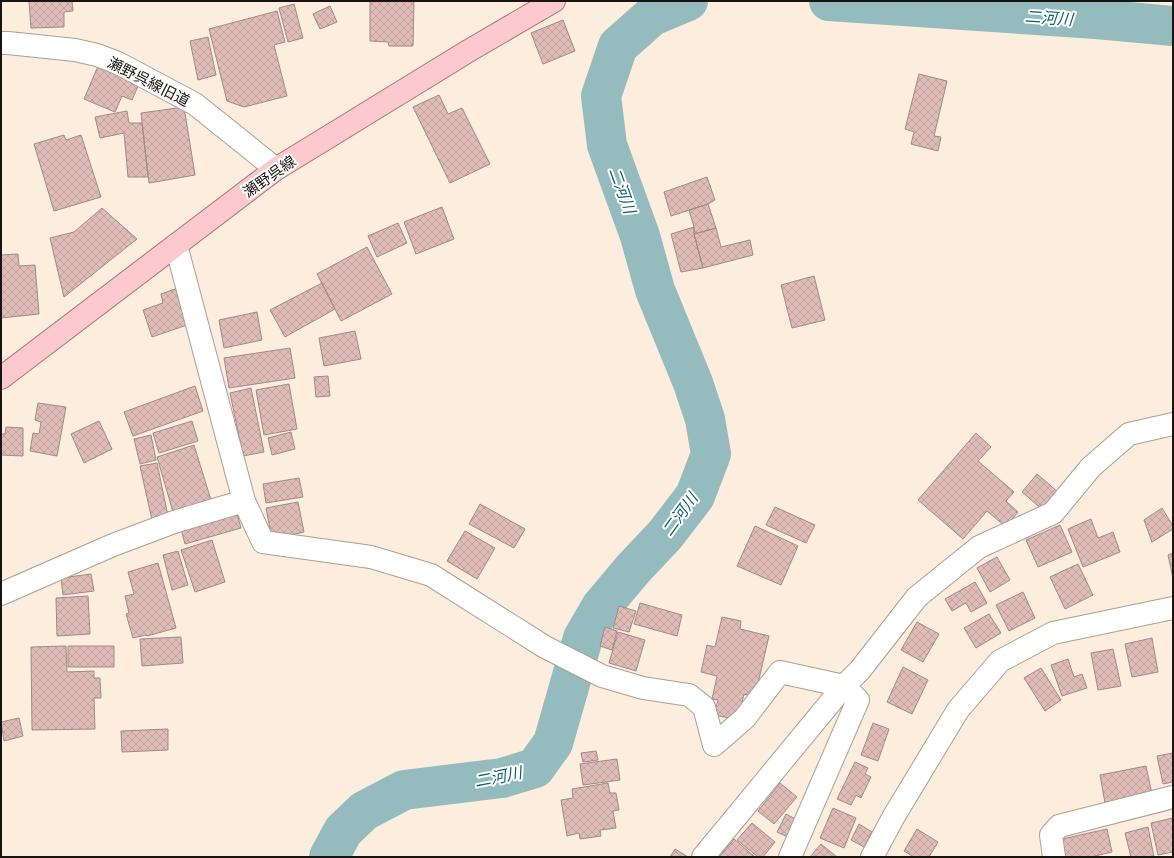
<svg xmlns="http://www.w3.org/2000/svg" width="1174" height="858" viewBox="0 0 1174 858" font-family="'Exo 2','Noto Sans JP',sans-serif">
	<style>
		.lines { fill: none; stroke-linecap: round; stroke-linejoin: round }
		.river { stroke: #94bbbd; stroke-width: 40 }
		.building { fill: url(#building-cross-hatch); stroke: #9f8a87 }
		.minor-casing { stroke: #ac9f90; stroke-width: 24 }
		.major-casing { stroke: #aa7276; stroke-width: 24 }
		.minor { stroke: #fff; stroke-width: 22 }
		.major { stroke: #fbc9ce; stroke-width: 22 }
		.labels { text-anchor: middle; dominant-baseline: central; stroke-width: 4; stroke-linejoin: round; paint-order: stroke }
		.street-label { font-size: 15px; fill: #19140f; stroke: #fff }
		.water-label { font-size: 16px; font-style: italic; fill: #106065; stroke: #fff }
	</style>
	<defs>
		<pattern id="building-cross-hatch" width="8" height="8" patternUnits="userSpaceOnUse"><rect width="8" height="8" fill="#e0bcb9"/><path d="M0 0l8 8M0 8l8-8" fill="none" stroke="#c0a19e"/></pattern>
	</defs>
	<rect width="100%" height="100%" fill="#fceddd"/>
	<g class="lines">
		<path class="river" d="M829,1L1096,19L1173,26
			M329,857L343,831L364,811L404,790L502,778L535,768L553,743L583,638L601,607L633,569L665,535L695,496L711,454L705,419L693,383L655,290L640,236L607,145L601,96L618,46L652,16L688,1"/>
	</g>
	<path class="building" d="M29,1H72L73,11L64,12V27L31,28Z
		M370,1H414L413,46H389L388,42L370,41Z
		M294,4L303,38L288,42L279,8Z
		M330,6L337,22L320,29L313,14Z
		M277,11L285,42L274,45L287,96L244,107L227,101L209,29Z
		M563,20L575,51L543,64L531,33Z
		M208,37L216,75L198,80L190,41Z
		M101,59L142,77L132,100L122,96L115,112L84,99Z
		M919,74L947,81L934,136L941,137L938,151L911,144L914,132L905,129Z
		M439,95L448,114L462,108L490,164L450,183L413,107Z
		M184,107L195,175L149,183L141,113Z
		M127,111L129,123H142L148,177H128L124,133L100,138L95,117Z
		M64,135L66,140L81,135L101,197L54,211L34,144Z
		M707,177L715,200L708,204L671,216L664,192Z
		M708,204L716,228L694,234V227L689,210Z
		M442,207L454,239L416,254L404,222Z
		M102,208L137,239L64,297L50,238L74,232Z
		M398,223L407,243L377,257L368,236Z
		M694,227V234L703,268L681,272L671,234Z
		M716,228L721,247L750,240L753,255L703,268L694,234Z
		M367,247L392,294L341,321L317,274Z
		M18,254L19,266L35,265L39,314L1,318V255Z
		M814,276L825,320L792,328L781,285Z
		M322,283L335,309L285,337L270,310Z
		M178,288L190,324L152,337L143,310L163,303L161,294Z
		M257,312L262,340L224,348L219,320Z
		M355,331L361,359L324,366L319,338Z
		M290,348L295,378L229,388L224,358Z
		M328,376L330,396L316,397L314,377Z
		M289,384L297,429L264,435L256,390Z
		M195,386L203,411L133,436L124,412Z
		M251,388L264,452L243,456L230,393Z
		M38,403L66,407L57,456L30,451L33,433L39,434L41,422L35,420Z
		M99,421L112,449L84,463L71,434Z
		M192,421L198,441L159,453L153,433Z
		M6,427L23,428V456L1,455V434H5Z
		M291,432L295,449L272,455L268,438Z
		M976,433L991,447L978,461L1014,492L1006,501L1018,512L1006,527L987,511L963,539L918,500Z
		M151,435L156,460L140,464L134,439Z
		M194,445L211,500L173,512L157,457Z
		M157,463L168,516L152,520L140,466Z
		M1037,474L1058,492L1043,510L1022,492Z
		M299,478L303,497L266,503L263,484Z
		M298,502L304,532L272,539L266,508Z
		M480,504L525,529L514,548L469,524Z
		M775,507L815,525L806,543L766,525Z
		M1162,508L1173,526V529L1152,542L1144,520Z
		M236,510L241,528L185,544L180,525Z
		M1091,519L1098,538L1113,532L1120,552L1083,567L1068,529Z
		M1060,525L1072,552L1038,567L1026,540Z
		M755,526L798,546L781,585L737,566Z
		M465,531L495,548L477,579L447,561Z
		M212,540L225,582L195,592L181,550Z
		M178,551L188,585L172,590L163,555Z
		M1173,553V578L1168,555Z
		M997,557L1010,580L990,592L977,568Z
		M158,563L176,628L147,636L146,635L133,638L126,614L129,613L125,596L134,594L128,572Z
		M1078,564L1093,595L1065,609L1050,577Z
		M91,574L94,591L63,595L61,578Z
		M975,582L987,603L971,612L966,603L952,611L945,599Z
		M1023,592L1035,618L1009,631L996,605Z
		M88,596L90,634L57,636L56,598Z
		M640,603L682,615L677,636L634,624Z
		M619,606L636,611L629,632L613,628Z
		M989,614L1001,633L976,648L964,628Z
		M722,617L741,621L740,629L769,636L755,696L744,694L740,711L736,710L734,719L714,715L718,700L712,699L717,676L701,672L707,645L715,647Z
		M917,622L939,634L923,662L901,650Z
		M605,627L617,631L612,650L600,646Z
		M618,632L645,640L636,671L609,663Z
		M181,637L183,663L142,666L140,639Z
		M1152,638L1158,672L1132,677L1125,644Z
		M66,646L67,672L94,671V678H100L101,698H94L95,729L32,730L31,647Z
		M68,646H114V667H68Z
		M1113,649L1121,686L1098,690L1091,653Z
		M1068,659L1074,677L1082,674L1087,688L1062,696L1051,665Z
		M903,667L928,680L912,714L887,702Z
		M1041,668L1061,700L1045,711L1024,678Z
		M19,718L23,736L4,741L1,722Z
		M873,723L889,729L878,761L861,755Z
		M168,729V750L122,752L121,731Z
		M596,751L598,760L583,762L581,753Z
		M1173,753V782L1163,784L1157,756Z
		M617,759L620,780L583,785L580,764Z
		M855,762L868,768L865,774L871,777L861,798L856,795L851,805L837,799Z
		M1146,766L1152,794L1105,803L1100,775Z
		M608,783L610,793H616L619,810L613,811L616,828L600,830L601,836L580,839L579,833L567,836L561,800L573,798L572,789Z
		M780,783L797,797L774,824L758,811Z
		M833,808L856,818L844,848L820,838Z
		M786,814L799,821L790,838L777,832Z
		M1173,818V852L1158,855L1151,823Z
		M752,823L775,842L763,857H758L737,840Z
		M859,824L872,832L864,847L851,840Z
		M1148,827L1154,857H1131L1125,833Z
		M917,829L938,842L929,857H914L904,851Z
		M1107,829L1112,852L1091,857H1065L1062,839Z
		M734,839L755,857H719Z
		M821,844L837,857H810Z
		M675,849L688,857H670Z"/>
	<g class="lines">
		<g class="minor-casing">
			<path id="minor" d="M1,43H8L75,50L97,55L118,63L195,104L276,169
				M176,245L244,501L263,542L371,557L431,575L545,647L602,676L643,688L689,695L704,707L714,745L745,718L780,672L844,686L858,700L790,857
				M1,594L113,545L174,522L244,501
				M703,857L844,686L860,670L917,597L979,547L1053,513L1091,467L1129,434L1173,424
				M872,857L894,816L958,710L1000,661L1053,633L1173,608
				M1054,857L1051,835L1059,826L1173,797"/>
		</g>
		<g class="major-casing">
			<path id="major" d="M1,378L276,169L470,50L554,1"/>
		</g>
		<use href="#minor" class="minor"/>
		<use href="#major" class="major"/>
	</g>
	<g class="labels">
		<g class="street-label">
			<text transform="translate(149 81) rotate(27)">瀬野呉線旧道</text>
			<text transform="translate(269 176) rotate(-35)">瀬野呉線</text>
		</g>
		<g class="water-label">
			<text transform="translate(1049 17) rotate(4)">二河川</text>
			<text transform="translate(623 190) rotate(70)">二河川</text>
			<text transform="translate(679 514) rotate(-54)">二河川</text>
			<text transform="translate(498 776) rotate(-11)">二河川</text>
		</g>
	</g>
	<rect width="1174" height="858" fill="none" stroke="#19140f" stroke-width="4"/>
</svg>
